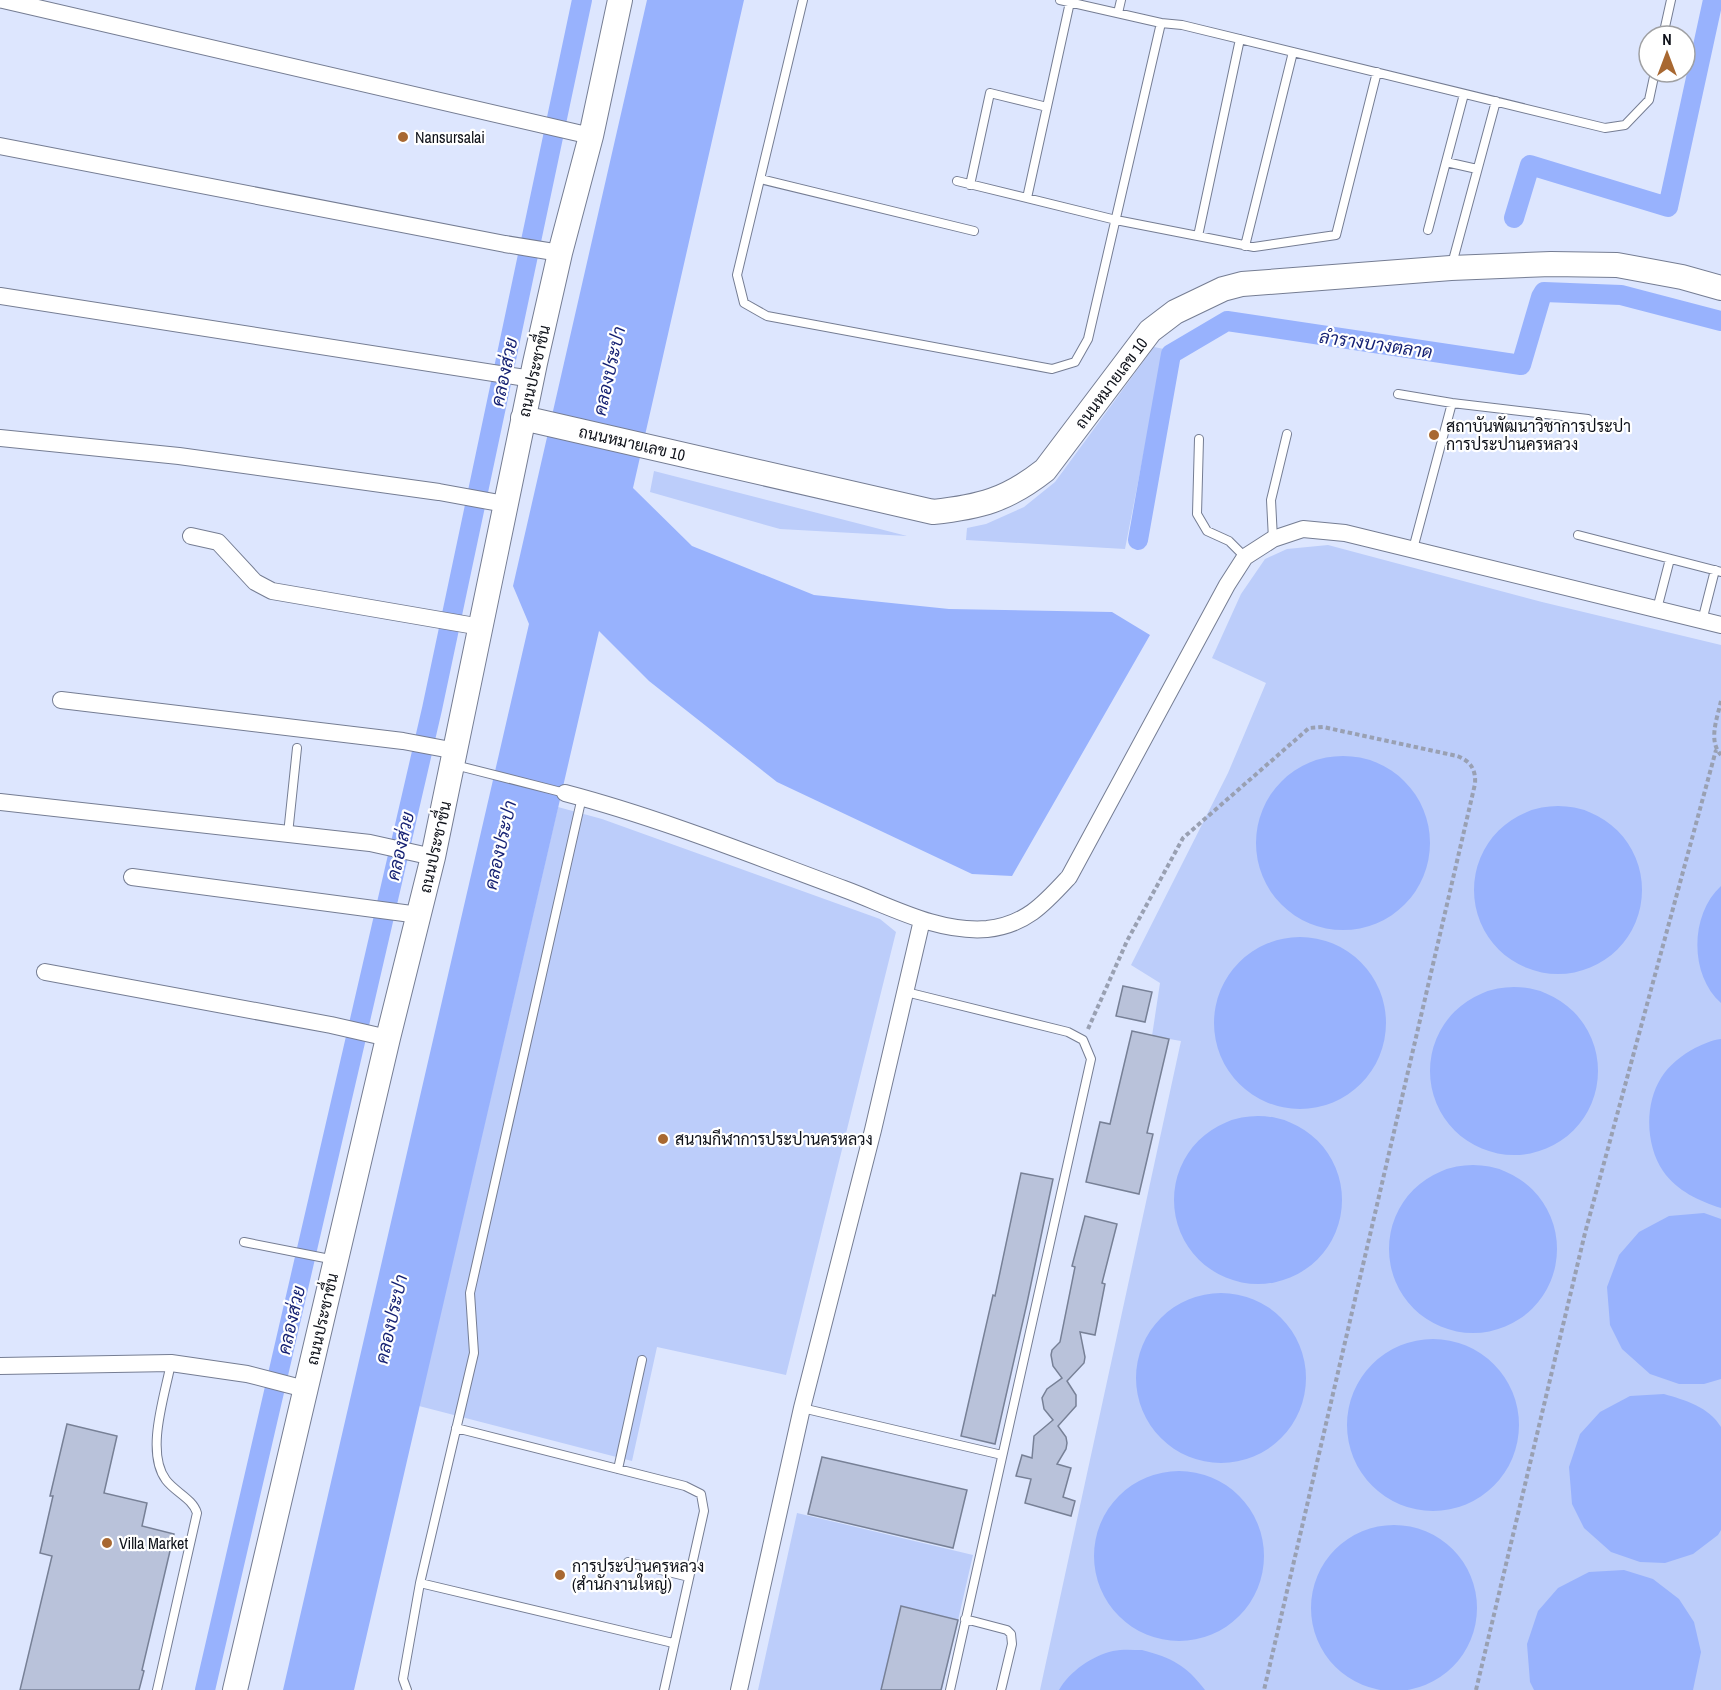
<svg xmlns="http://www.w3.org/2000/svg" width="1721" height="1690" viewBox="0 0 1721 1690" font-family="'Archivo Narrow',Sarabun,sans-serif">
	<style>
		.green { fill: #bccdfa }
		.water { fill: #98b2fd }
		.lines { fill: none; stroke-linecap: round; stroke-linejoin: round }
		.canal { stroke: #98b2fd; stroke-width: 20 }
		.building { fill: #b9c2da; stroke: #778096; stroke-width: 1.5 }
		.lane-casing { stroke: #757d93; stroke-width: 10 }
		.street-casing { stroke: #757d93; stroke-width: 18 }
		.secondary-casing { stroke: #757d93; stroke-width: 26 }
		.path { stroke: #99a0b2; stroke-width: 4; stroke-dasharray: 4.5 3; stroke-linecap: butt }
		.lane { stroke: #fff; stroke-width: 8 }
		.street { stroke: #fff; stroke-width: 16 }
		.secondary { stroke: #fff; stroke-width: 24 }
		.poi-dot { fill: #a86831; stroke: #fff; stroke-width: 2 }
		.labels { text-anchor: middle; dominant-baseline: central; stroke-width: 4.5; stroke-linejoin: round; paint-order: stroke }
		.poi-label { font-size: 16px; fill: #0e1119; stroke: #fff; text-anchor: start }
		.street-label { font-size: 16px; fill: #0e1119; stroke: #fff }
		.water-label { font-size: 18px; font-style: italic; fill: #131f72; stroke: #fff }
	</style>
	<rect width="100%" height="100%" fill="#dde6fe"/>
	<path class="green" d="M1154,347L1164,349L1125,549L966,540L967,528L986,524L1024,507L1055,482Z
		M654,471L907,536L780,529L650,492Z
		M1328,545L1542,602L1721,645V1690H1040L1181,1041L1152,1036L1160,983L1131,965L1228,773L1266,683L1212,658L1241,594L1265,559L1287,549Z
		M558,807L602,819L880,919L896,932L786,1375L657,1347L632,1461L419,1406Z
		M797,1513L973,1555L942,1690H758Z"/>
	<path class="water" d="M647,0H744L633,488L692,546L814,595L949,609L1112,612L1150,635L1012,876L972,874L777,782L649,681L599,631L354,1690H283L529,624L513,586Z
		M1256 843a87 87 0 1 1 174 0a87 87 0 1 1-174 0Z
		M1474 890a84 84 0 1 1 168 0a84 84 0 1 1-168 0Z
		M1721,886V1003C1689,975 1690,914 1721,886Z
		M1214 1023a86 86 0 1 1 172 0a86 86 0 1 1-172 0Z
		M1430 1071a84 84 0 1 1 168 0a84 84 0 1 1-168 0Z
		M1721,1039V1208C1699,1201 1677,1191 1663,1171C1646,1146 1644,1105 1661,1078C1669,1065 1682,1055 1695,1048C1704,1044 1711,1040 1721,1039Z
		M1174 1200a84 84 0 1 1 168 0a84 84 0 1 1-168 0Z
		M1389 1249a84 84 0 1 1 168 0a84 84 0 1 1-168 0Z
		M1704,1213L1721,1219V1379L1704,1384H1679L1650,1374L1622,1349L1610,1325L1607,1287L1619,1255L1639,1232L1669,1216Z
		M1136 1378a85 85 0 1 1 170 0a85 85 0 1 1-170 0Z
		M1347 1425a86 86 0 1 1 172 0a86 86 0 1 1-172 0Z
		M1664,1394C1685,1400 1709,1407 1721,1427V1530L1718,1535L1693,1554L1665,1563L1640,1562L1611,1552L1584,1528L1572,1504L1569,1467L1580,1434L1600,1412L1630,1396Z
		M1094 1556a85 85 0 1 1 170 0a85 85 0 1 1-170 0Z
		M1311 1608a83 83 0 1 1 166 0a83 83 0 1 1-166 0Z
		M1624,1570L1653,1579L1679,1599L1694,1622L1701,1652L1693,1690H1534L1530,1682L1527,1644L1538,1611L1558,1588L1589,1572Z
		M1142,1650C1172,1658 1186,1665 1205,1690H1059C1070,1671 1092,1656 1113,1651C1122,1649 1133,1650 1142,1650Z"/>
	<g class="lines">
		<path class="canal" d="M1514,218L1530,165L1668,207L1713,0
			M1138,540L1171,354L1227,321L1521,365L1541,297L1544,292L1621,295L1721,321
			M205,1690L432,709L582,0"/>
	</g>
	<path class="building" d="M1123,986L1152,992L1145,1022L1116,1016Z
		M1132,1031L1169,1039L1147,1133L1153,1134L1139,1194L1086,1182L1100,1122L1110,1124Z
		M1021,1173L1053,1179L1027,1303L995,1444L961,1436L993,1295L995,1296Z
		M1085,1216L1117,1224L1102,1283L1105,1284L1095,1335L1080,1332L1085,1357L1084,1363L1067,1381L1076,1395V1406L1058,1426L1066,1437L1067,1443L1066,1449L1057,1464L1071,1468L1063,1497L1075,1501L1071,1516L1025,1503L1031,1479L1016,1476L1022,1455L1032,1458L1034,1436L1053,1420L1044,1409L1042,1398L1047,1389L1062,1378L1053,1366L1051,1355L1052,1350L1060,1342L1075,1267L1072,1266Z
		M67,1424L117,1436L104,1493L147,1503L142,1526L174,1534L142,1670L144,1671L139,1690H20L52,1556L40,1553L53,1496H50Z
		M822,1457L967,1490L953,1548L808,1514Z
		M901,1606L958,1620L941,1690H881Z"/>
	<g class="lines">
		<g class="lane-casing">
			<path id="lane" d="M803,0L737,275L744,303L767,316L1052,369L1075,362L1088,339L1161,23L1182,25L1605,128L1625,125L1649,100L1655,72
				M1060,0L1161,23
				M1118,13L1121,0
				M1663,36L1671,0
				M1446,162L1477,169
				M760,179L974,231
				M957,181L1116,220L1254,247L1336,235L1377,72
				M970,185L990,93L1047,107
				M1027,198L1070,2
				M1428,230L1464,94
				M1198,236L1240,39
				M1245,246L1293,52
				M1452,264L1496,101
				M1398,394L1452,403L1588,419
				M1199,439L1197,514L1207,531L1229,541L1245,557
				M1578,535L1721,572
				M1273,539L1271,500L1287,434
				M1413,549L1452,403
				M1657,609L1670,559
				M1702,621L1715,570
				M455,765L565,793
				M288,834L297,748
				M906,992L1068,1032L1083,1040L1091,1059L950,1690
				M244,1242L335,1260
				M802,1408L1002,1455
				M456,1428L685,1486L701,1494L704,1511L664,1690
				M618,1469L642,1360
				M628,1562L689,1577
				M420,1583L673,1643
				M965,1619L1007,1630L1011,1634L1012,1644L1001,1690
				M157,1690L197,1513C193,1499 175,1492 166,1480C145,1452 165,1395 171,1363
				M407,1690L403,1679L420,1583L474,1353L470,1293L582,797"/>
		</g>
		<g class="street-casing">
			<path id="street" d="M3,0L591,136
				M0,146L505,244L560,253
				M0,296L532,379
				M0,438L179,456L439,492L505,504
				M191,536L218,542L255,582L272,591L481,627
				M61,700L403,741L456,751
				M565,793C660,818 752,855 844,889C890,906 937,933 987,929C1026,925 1045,903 1069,877L1227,585L1245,557L1273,539L1303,529L1345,533L1721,625
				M0,802L370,843L433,857
				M132,877L419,915
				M45,972L331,1025L388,1038
				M0,1366L171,1363L247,1374L305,1389
				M739,1690L802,1408L873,1130L922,920"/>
		</g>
		<g class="secondary-casing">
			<path id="secondary" d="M523,418L933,512C980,507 1007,500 1045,470L1150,331L1175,312L1223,289L1242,284L1451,268L1551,264L1617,265L1682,277L1721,288
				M235,1690L388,1038L433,857L535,363L560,253L591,136L620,0"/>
		</g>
		<path class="path" d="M1721,701C1717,719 1708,741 1721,755
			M1088,1029L1127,941L1183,838L1309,728L1323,727L1457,756C1471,761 1476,770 1475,784L1264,1690
			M1476,1690L1585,1233L1716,750"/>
		<use href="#lane" class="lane"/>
		<use href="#street" class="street"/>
		<use href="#secondary" class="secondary"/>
	</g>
	<g class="poi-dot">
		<circle cx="403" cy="137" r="6"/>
		<circle cx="1434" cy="435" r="6"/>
		<circle cx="663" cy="1139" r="6"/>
		<circle cx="107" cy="1543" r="6"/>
		<circle cx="560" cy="1575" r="6"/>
	</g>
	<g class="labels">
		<g class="poi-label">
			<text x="415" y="137">Nansursalai</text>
			<text x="1446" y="426">สถาบันพัฒนาวิชาการประปา<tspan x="1446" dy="18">การประปานครหลวง</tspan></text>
			<text x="675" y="1139">สนามกีฬาการประปานครหลวง</text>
			<text x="119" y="1543">Villa Market</text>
			<text x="572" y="1566">การประปานครหลวง<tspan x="572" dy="18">(สำนักงานใหญ่)</tspan></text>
		</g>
		<g class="street-label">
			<text transform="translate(534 371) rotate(-77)">ถนนประชาชื่น</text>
			<text transform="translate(1111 383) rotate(-53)">ถนนหมายเลข 10</text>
			<text transform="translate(632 443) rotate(13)">ถนนหมายเลข 10</text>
			<text transform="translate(435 847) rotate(-77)">ถนนประชาชื่น</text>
			<text transform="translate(322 1319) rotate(-77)">ถนนประชาชื่น</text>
		</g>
		<g class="water-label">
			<text transform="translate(1376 344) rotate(8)">ลำรางบางตลาด</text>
			<text transform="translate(609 371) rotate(-77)">คลองประปา</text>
			<text transform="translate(504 372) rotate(-78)">คลองส่วย</text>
			<text transform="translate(500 845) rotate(-77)">คลองประปา</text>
			<text transform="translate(400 846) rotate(-77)">คลองส่วย</text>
			<text transform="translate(391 1319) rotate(-77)">คลองประปา</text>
			<text transform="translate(291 1320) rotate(-77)">คลองส่วย</text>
		</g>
	</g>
	<g transform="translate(1667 54)"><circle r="28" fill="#ffffff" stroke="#9fa0a3" stroke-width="1.5"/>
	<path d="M0-4.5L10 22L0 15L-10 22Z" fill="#a86831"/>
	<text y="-9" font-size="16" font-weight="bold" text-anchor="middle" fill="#0e1119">N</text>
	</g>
</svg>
